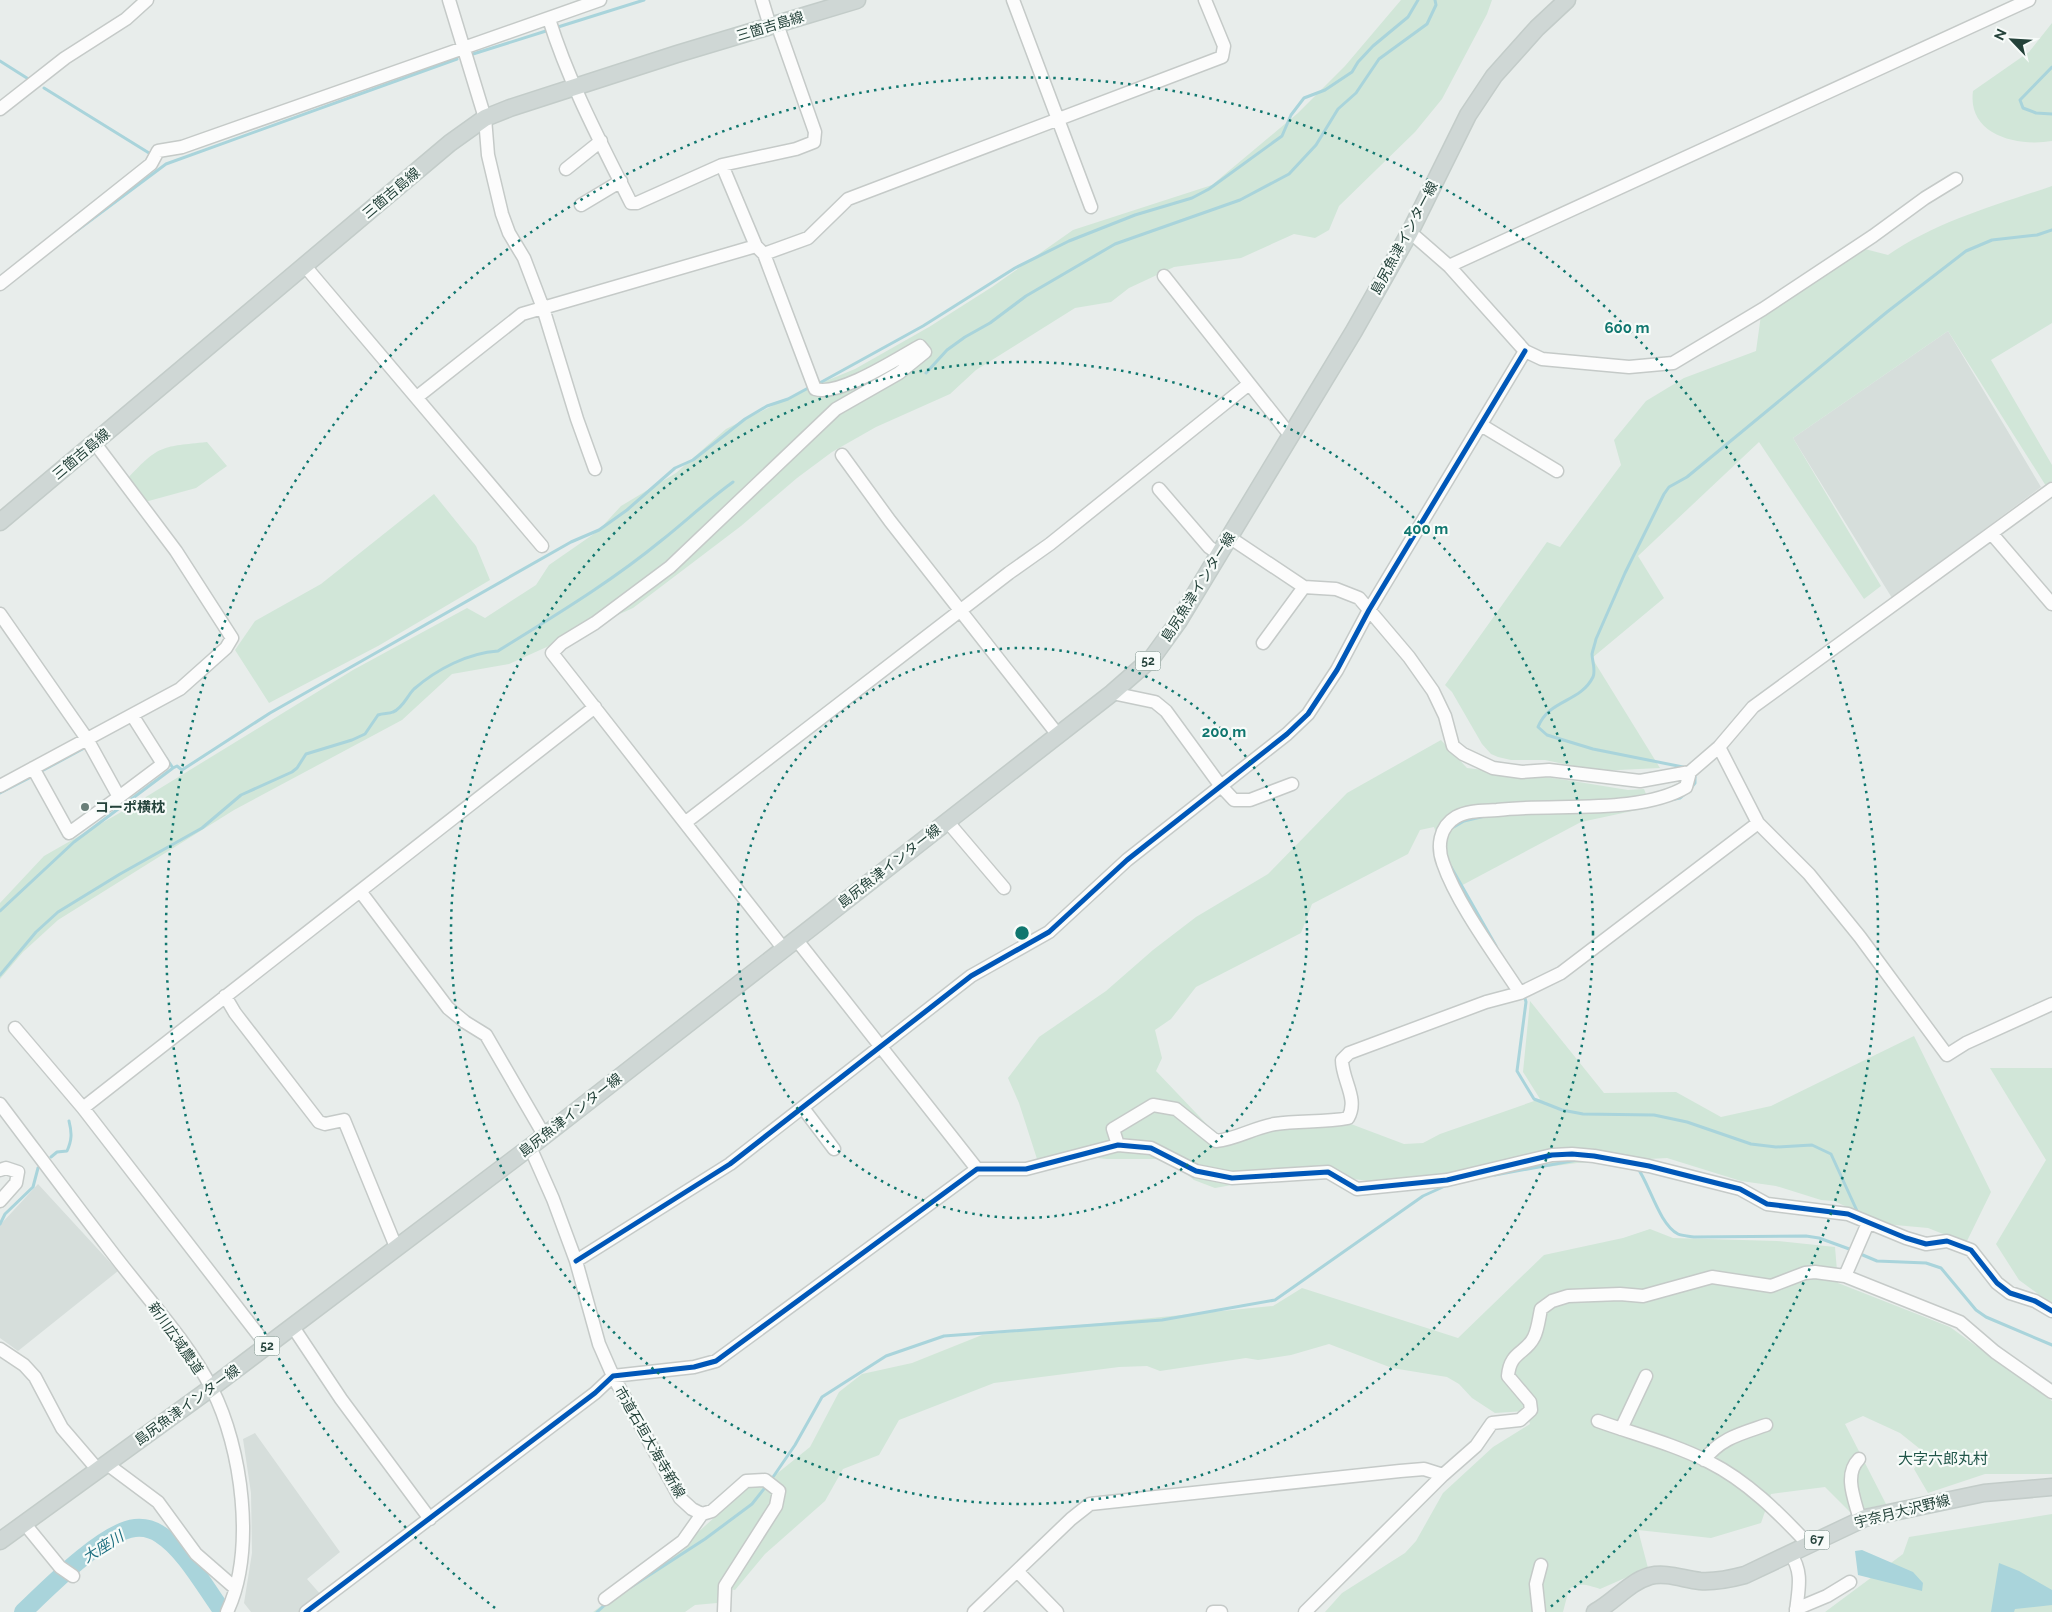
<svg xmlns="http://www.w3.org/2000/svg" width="2052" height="1612" viewBox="0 0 2052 1612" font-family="Raleway,'Noto Sans JP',sans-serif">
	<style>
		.built { fill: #d6dedb }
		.green { fill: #d1e6d8 }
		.water { fill: #a9d4db }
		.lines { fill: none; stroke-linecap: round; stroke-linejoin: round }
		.stream { stroke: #a9d4db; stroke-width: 3 }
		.river { stroke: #a9d4db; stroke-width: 18 }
		.minor-casing { stroke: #c5cac8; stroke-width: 15 }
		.major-casing { stroke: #c3ccc9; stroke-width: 19 }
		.minor { stroke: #fcfcfc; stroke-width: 12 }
		.major { stroke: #cfd7d5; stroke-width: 16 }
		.cycleway-casing { stroke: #f7fbf9; stroke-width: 8 }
		.cycleway { stroke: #0057b8; stroke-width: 5 }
		.ring { fill: none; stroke: #0f766e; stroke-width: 2.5; stroke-dasharray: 2.5 5 }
		.poi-dot { fill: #697e78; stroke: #f7fbf9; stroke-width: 2 }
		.labels { text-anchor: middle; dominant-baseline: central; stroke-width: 4.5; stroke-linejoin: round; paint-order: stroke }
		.shield { fill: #f7fbf9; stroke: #637a73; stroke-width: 1 }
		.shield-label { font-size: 12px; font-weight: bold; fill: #24423a }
		.street-label { font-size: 14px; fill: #24423a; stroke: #f7fbf9 }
		.poi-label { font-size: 14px; font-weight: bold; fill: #24423a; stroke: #f7fbf9; text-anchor: start }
		.neighbourhood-label { font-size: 15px; fill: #1f5548; stroke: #f7fbf9 }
		.water-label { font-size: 15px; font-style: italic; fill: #1c6f80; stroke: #f7fbf9 }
		.centre { fill: #0f766e; stroke: #f7fbf9; stroke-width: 2.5 }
		.ring-label { font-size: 15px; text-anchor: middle; font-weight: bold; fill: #0f766e; stroke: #f7fbf9; stroke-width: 4.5; stroke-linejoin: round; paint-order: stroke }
	</style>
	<rect width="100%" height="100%" fill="#e8edeb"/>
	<path class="built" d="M1948,331L2041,487L1892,598L1793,438Z
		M38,1184L118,1271L18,1351L0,1338V1225Z
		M255,1433L340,1552L307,1579L322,1596L300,1612H251L244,1603L252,1553L251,1493L243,1439Z"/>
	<path class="green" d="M1401,0H1492L1487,14L1442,99L1415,132L1339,206L1329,230L1315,238L1294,234L1241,258L1174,267L1129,288L1111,302L1075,308L976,370L950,394L876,427L832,452L797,478L741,526L633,608L509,664L452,674L402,720L234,810L58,920L23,952L0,979V903L44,856L123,811L353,670L467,608L485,618L536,585L549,565L598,531L621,506L676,473L726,429L804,390L855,369L929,327L992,287L1073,230L1212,185L1298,113L1345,66Z
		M2052,23V141C2017,147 1967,135 1973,91L2029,52Z
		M2052,186V323L1991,360L2052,465V481L2046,486L1948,331L1793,438L1881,586L1864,599L1759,442L1638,556L1664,598L1592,658L1660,768L1597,771L1545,760H1511L1498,757L1491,754L1482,744L1452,692L1445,685L1547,542L1560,547L1621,465L1614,440L1646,401L1684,378L1756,351L1761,315L1861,248L1888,255C1937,221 1997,205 2052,186Z
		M207,442L227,466L196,488L145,502L128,478C160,444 162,447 207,442Z
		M434,494L476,546L490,580L378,646L269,703L235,650L255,621L321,584Z
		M1441,740L1467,768L1560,779L1628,790L1644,789L1651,807L1581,822L1455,889L1434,827L1420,830L1408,854L1312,904L1301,933L1196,987L1171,1019L1155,1030L1162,1058L1156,1071L1217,1135L1343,1121L1404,1144L1423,1143L1440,1134L1540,1099L1523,1072L1530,1001L1604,1093L1676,1092L1721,1117L1771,1106L1914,1036L1991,1192L1966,1243L1928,1228L1884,1224L1834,1201L1821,1200L1776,1186L1741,1181L1667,1158L1577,1163L1457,1179L1379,1182L1299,1173L1215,1188L1194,1180L1178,1167L1160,1159H1107L1066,1155L1038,1162L1019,1103L1008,1078L1039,1037L1106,991L1153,950L1196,917L1268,874L1347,793Z
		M1990,1068H2052V1304L2019,1280L1996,1244L2046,1160Z
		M1650,1229L1673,1238L1777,1241L1835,1247L1838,1283L1950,1327L2052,1401V1474H1985L1928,1493L1914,1469L1925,1453L1900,1433L1863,1416L1845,1424L1886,1504L1850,1512L1825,1487L1771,1494L1761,1523L1711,1538L1638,1530L1648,1568L1600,1589C1587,1585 1581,1582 1569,1589L1563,1612H1325L1342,1593L1405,1553L1416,1541L1443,1493L1493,1447L1530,1424L1526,1411L1495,1413L1472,1398L1459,1384L1447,1377L1392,1368L1329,1344L1291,1355L1258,1360L1246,1358L1160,1371L1147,1366L1119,1367L994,1383L899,1420L879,1455L843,1469L825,1501L765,1554L735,1590L729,1589L784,1502L774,1476L810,1447L839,1392L862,1374L912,1363L982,1335L1273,1306L1302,1288L1458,1338L1544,1255L1623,1238Z
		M766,1484L776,1491L773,1505L727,1575L717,1603L695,1605L685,1612H593L684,1545L749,1486Z
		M2052,1514V1612H1825L1903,1554L1909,1537Z"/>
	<path class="water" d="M1862,1550L1913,1572L1923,1583L1922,1591L1858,1575L1855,1551Z
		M1999,1563L2019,1571L2052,1590V1605L2015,1609L2014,1612H1991Z"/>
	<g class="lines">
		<path class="stream" d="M558,27L644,0
			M473,54L546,31
			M0,61L30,80
			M2052,67L2020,100L2023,108L2036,113L2052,114
			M44,88L149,153
			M75,232L166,164L457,59
			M926,373L947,350L965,337L990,323L1026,296L1115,244L1240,200L1289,174L1316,145L1338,109L1356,93L1379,59L1427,24L1436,5L1435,0
			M816,385L923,326L1015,268L1069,241L1135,215L1192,198L1209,189L1282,136L1291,115L1304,98L1325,90L1352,72L1358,62L1373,46L1408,17L1418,0
			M166,758L173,768
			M1688,768L1593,749L1547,735L1538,727C1549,699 1580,703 1593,677C1596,670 1592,661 1592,654C1593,649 1595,644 1596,639L1625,573L1664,494L1669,487L1687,477L1887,312L1966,251L1992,240L2037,235L2052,230
			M38,773L88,746
			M1691,788L1695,783V775
			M0,793L33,776
			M1670,800L1680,798L1687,792
			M1452,828L1464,821L1485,816
			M1451,867L1496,946
			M0,911L74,842L173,768L177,766L182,770L270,713L571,542L599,530L627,510L675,468L693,460L745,419L767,406L788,399L810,387
			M0,975L36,932L58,912L120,874L202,828L241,795L292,772L297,768L306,754L352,740L365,734L378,715C383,713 389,714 393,712C403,708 407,696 414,689C437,669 468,653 498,651C554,616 611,582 662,540C686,521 708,500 733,482
			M1524,995L1526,1002L1517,1071L1534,1099L1562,1110L1583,1114L1654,1115L1687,1122L1751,1144L1776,1147L1812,1145L1831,1154L1858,1213
			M51,1157L57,1152L67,1151C72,1140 72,1133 69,1121
			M1637,1167C1650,1185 1659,1224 1678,1234C1682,1236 1689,1236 1694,1237L1806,1236L1819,1238L1852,1250
			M1495,1175L1577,1160
			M0,1224L5,1214L33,1187L38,1168
			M1858,1253L1877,1261L1926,1263L1941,1268L1976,1310L1986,1317L2052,1345
			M771,1480L795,1445L822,1397L886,1356L944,1336L1162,1320L1275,1300L1423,1196L1445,1186
			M631,1587L705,1539L752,1504L767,1485
			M597,1612L607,1603"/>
		<path class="river" d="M23,1612C46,1590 104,1531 135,1528C144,1527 154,1530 161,1535C184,1549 206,1589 223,1612"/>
		<g class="minor-casing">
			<path id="minor" d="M449,0L485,118L488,155L502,214L509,233L524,258L543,308L577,419L595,469
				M762,0L770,26
				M1013,0L1091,207
				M549,19C569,83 601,143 631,203H637L722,165L796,149L814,142L815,132L777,24
				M0,109L65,58L126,19L147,0
				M722,165L756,246L764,254L815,389C839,397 898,358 920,346L925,352L899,373L836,409L670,567L595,623L562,643L552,653L783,948
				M566,169L601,141
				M581,205L621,181
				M1410,232L1449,266L1525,351L1542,359L1629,367L1673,363L1763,309L1873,236L1925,198L1956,179
				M764,254L808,238L848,199L1222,57L1224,46L1205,0
				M304,265L542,546
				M1449,266L2029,0
				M1164,276L1290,435
				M0,284L151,164L158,151L182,147L600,0
				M417,397L522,314L756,246
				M1481,425L1557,471
				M842,455L890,521L1058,735
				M1159,489L1209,547L1219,554
				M1992,534L2052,604
				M1229,537L1304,587L1336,589L1359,598L1409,657L1433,691L1445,716L1453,746L1463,754L1493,768L1522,772L1549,770L1640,781L1690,772L1719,747L1753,707L2052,489
				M0,614L87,739L119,797L69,833L33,768
				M1263,643L1304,587
				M1112,693L1155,702L1166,711L1220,785L1234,800H1250L1292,784
				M1719,747L1758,823L1809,874L1860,937L1947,1055L1966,1043L2052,1004
				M0,786L180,689L226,648L232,638L176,551L94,442
				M119,797L163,764L132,715
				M947,821L1004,888
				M686,822L1009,573L1050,544L1249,384
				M360,891L448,1008L465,1022L486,1035L544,1135
				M796,939L977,1169
				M1520,993C1496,956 1457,904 1443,863C1437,847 1439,827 1456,817C1468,810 1484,811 1497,810C1552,803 1639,815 1686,787L1690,772
				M225,996L235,1013L319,1122L325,1124L344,1120L396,1247
				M15,1028L83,1108
				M0,1104C37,1153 74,1203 111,1251C145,1296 186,1339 212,1389C242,1448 256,1550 227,1612
				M803,1108L834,1149
				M1118,1145L1113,1129L1153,1105L1176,1109L1216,1141C1237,1139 1255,1127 1275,1124C1299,1120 1324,1123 1348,1118C1359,1099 1342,1080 1342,1060L1349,1053L1486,1002L1520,993L1561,973L1758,823
				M530,1147L553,1199L576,1261L599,1344L613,1376L680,1498L692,1509L702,1514L712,1511L746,1481L765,1480L779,1491L776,1506L725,1586L724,1612
				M0,1170L6,1168L18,1172L16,1183L0,1201
				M576,1261L730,1164L971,976L1049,932L1127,860L1287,734L1308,714L1337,670L1369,610L1525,351
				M1845,1276L1960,1322L1995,1352L2052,1392
				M293,1327L341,1399L430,1519
				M267,1346L83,1108L595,707
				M0,1349L24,1365L35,1377L62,1428L98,1470
				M1598,1421C1634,1434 1674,1444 1709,1462C1747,1481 1779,1513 1808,1544
				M1621,1429L1646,1376
				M1859,1459C1843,1475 1855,1500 1860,1520
				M1704,1460C1721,1438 1740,1434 1766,1425
				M107,1464L158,1502L196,1554L235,1588
				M1443,1475L1476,1446L1492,1423L1520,1420L1531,1410L1530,1402L1508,1376C1510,1351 1526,1354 1534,1337C1538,1329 1539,1318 1541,1309L1552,1301L1568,1296L1620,1294L1643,1296L1712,1277L1771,1286L1805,1273L1815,1272L1845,1276L1868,1223
				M24,1523L60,1567L73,1576
				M1790,1553C1804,1573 1798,1590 1796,1612
				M1017,1571L1057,1612
				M605,1599L683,1541L702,1514
				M1796,1609L1827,1596L1850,1582
				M306,1612L595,1393L613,1376L694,1367L716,1361L977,1169H1026L1118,1145L1151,1148L1196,1171L1232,1178L1328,1172L1357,1189L1447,1180L1552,1155L1572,1154L1594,1156L1649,1166L1740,1189L1767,1204L1848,1214L1906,1238L1926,1244L1947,1241L1971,1250L1997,1283L2010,1293L2035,1301L2052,1311
				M974,1612L1071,1519L1090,1504L1400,1471L1424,1469L1443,1475L1305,1612
				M1213,1612H1221
				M1539,1612L1536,1584L1541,1565"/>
		</g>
		<g class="major-casing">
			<path id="major" d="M0,522L450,143L485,118L510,108L677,54L857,0
				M0,1541L211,1388L530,1147L1112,693L1152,658L1178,622L1354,331L1410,232L1468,115L1494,76L1537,28L1567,0
				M1595,1612C1614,1602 1629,1582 1650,1576C1666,1572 1683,1579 1700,1581C1716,1582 1730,1579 1745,1575L1865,1518L1984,1493L2052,1487"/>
		</g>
		<use href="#minor" class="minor"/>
		<use href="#major" class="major"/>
		<g class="cycleway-casing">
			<path id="cycleway" d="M576,1261L730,1164L971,976L1049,932L1127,860L1287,734L1308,714L1337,670L1369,610L1525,351
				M306,1612L595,1393L613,1376L694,1367L716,1361L977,1169H1026L1118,1145L1151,1148L1196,1171L1232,1178L1328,1172L1357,1189L1447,1180L1552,1155L1572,1154L1594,1156L1649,1166L1740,1189L1767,1204L1848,1214L1906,1238L1926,1244L1947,1241L1971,1250L1997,1283L2010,1293L2035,1301L2052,1311"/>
		</g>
		<use href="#cycleway" class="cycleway"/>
	</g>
	<g class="ring">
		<circle cx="1022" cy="933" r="285"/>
		<circle cx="1022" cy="933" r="571"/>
		<path d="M495 1608A856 856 0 1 1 1549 1608"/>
	</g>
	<circle class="poi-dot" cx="85" cy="807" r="5"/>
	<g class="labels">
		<g class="shield">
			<rect x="1135.5" y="651.5" width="25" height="19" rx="4"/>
			<rect x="254.5" y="1336.5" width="25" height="19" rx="4"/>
			<rect x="1804.5" y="1530.5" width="25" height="19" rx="4"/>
		</g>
		<g class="shield-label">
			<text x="1148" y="661">52</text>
			<text x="267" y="1346">52</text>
			<text x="1817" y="1540">67</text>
		</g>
		<g class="street-label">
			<text transform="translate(770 26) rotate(-17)">三箇吉島線</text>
			<text transform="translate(391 193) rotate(-40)">三箇吉島線</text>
			<text transform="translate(1404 238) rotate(-62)">島尻魚津インター線</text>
			<text transform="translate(81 454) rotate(-40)">三箇吉島線</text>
			<text transform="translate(1198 587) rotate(-58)">島尻魚津インター線</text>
			<text transform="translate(889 866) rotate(-38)">島尻魚津インター線</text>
			<text transform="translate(570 1115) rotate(-38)">島尻魚津インター線</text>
			<text transform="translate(176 1338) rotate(55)">新川広域農道</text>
			<text transform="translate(187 1405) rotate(-36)">島尻魚津インター線</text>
			<text transform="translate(650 1442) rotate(60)">市道石垣大海寺新線</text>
			<text transform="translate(1902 1511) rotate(-14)">宇奈月大沢野線</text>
		</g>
		<g class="poi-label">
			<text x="95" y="807">コーポ横枕</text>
		</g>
		<g class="neighbourhood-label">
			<text x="1943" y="1459">大字六郎丸村</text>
		</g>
		<g class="water-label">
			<text transform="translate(103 1547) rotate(-32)">大座川</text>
		</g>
	</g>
	<circle cx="1022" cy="933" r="8" class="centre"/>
	<g class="ring-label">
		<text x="1627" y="333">600 m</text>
		<text x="1426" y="534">400 m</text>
		<text x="1224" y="737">200 m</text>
	</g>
	<g transform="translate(2012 40) rotate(295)" stroke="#f7fbf9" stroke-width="4" paint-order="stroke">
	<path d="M0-4L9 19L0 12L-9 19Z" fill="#24423a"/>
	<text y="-8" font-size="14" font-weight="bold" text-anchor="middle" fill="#24423a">N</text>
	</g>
</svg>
